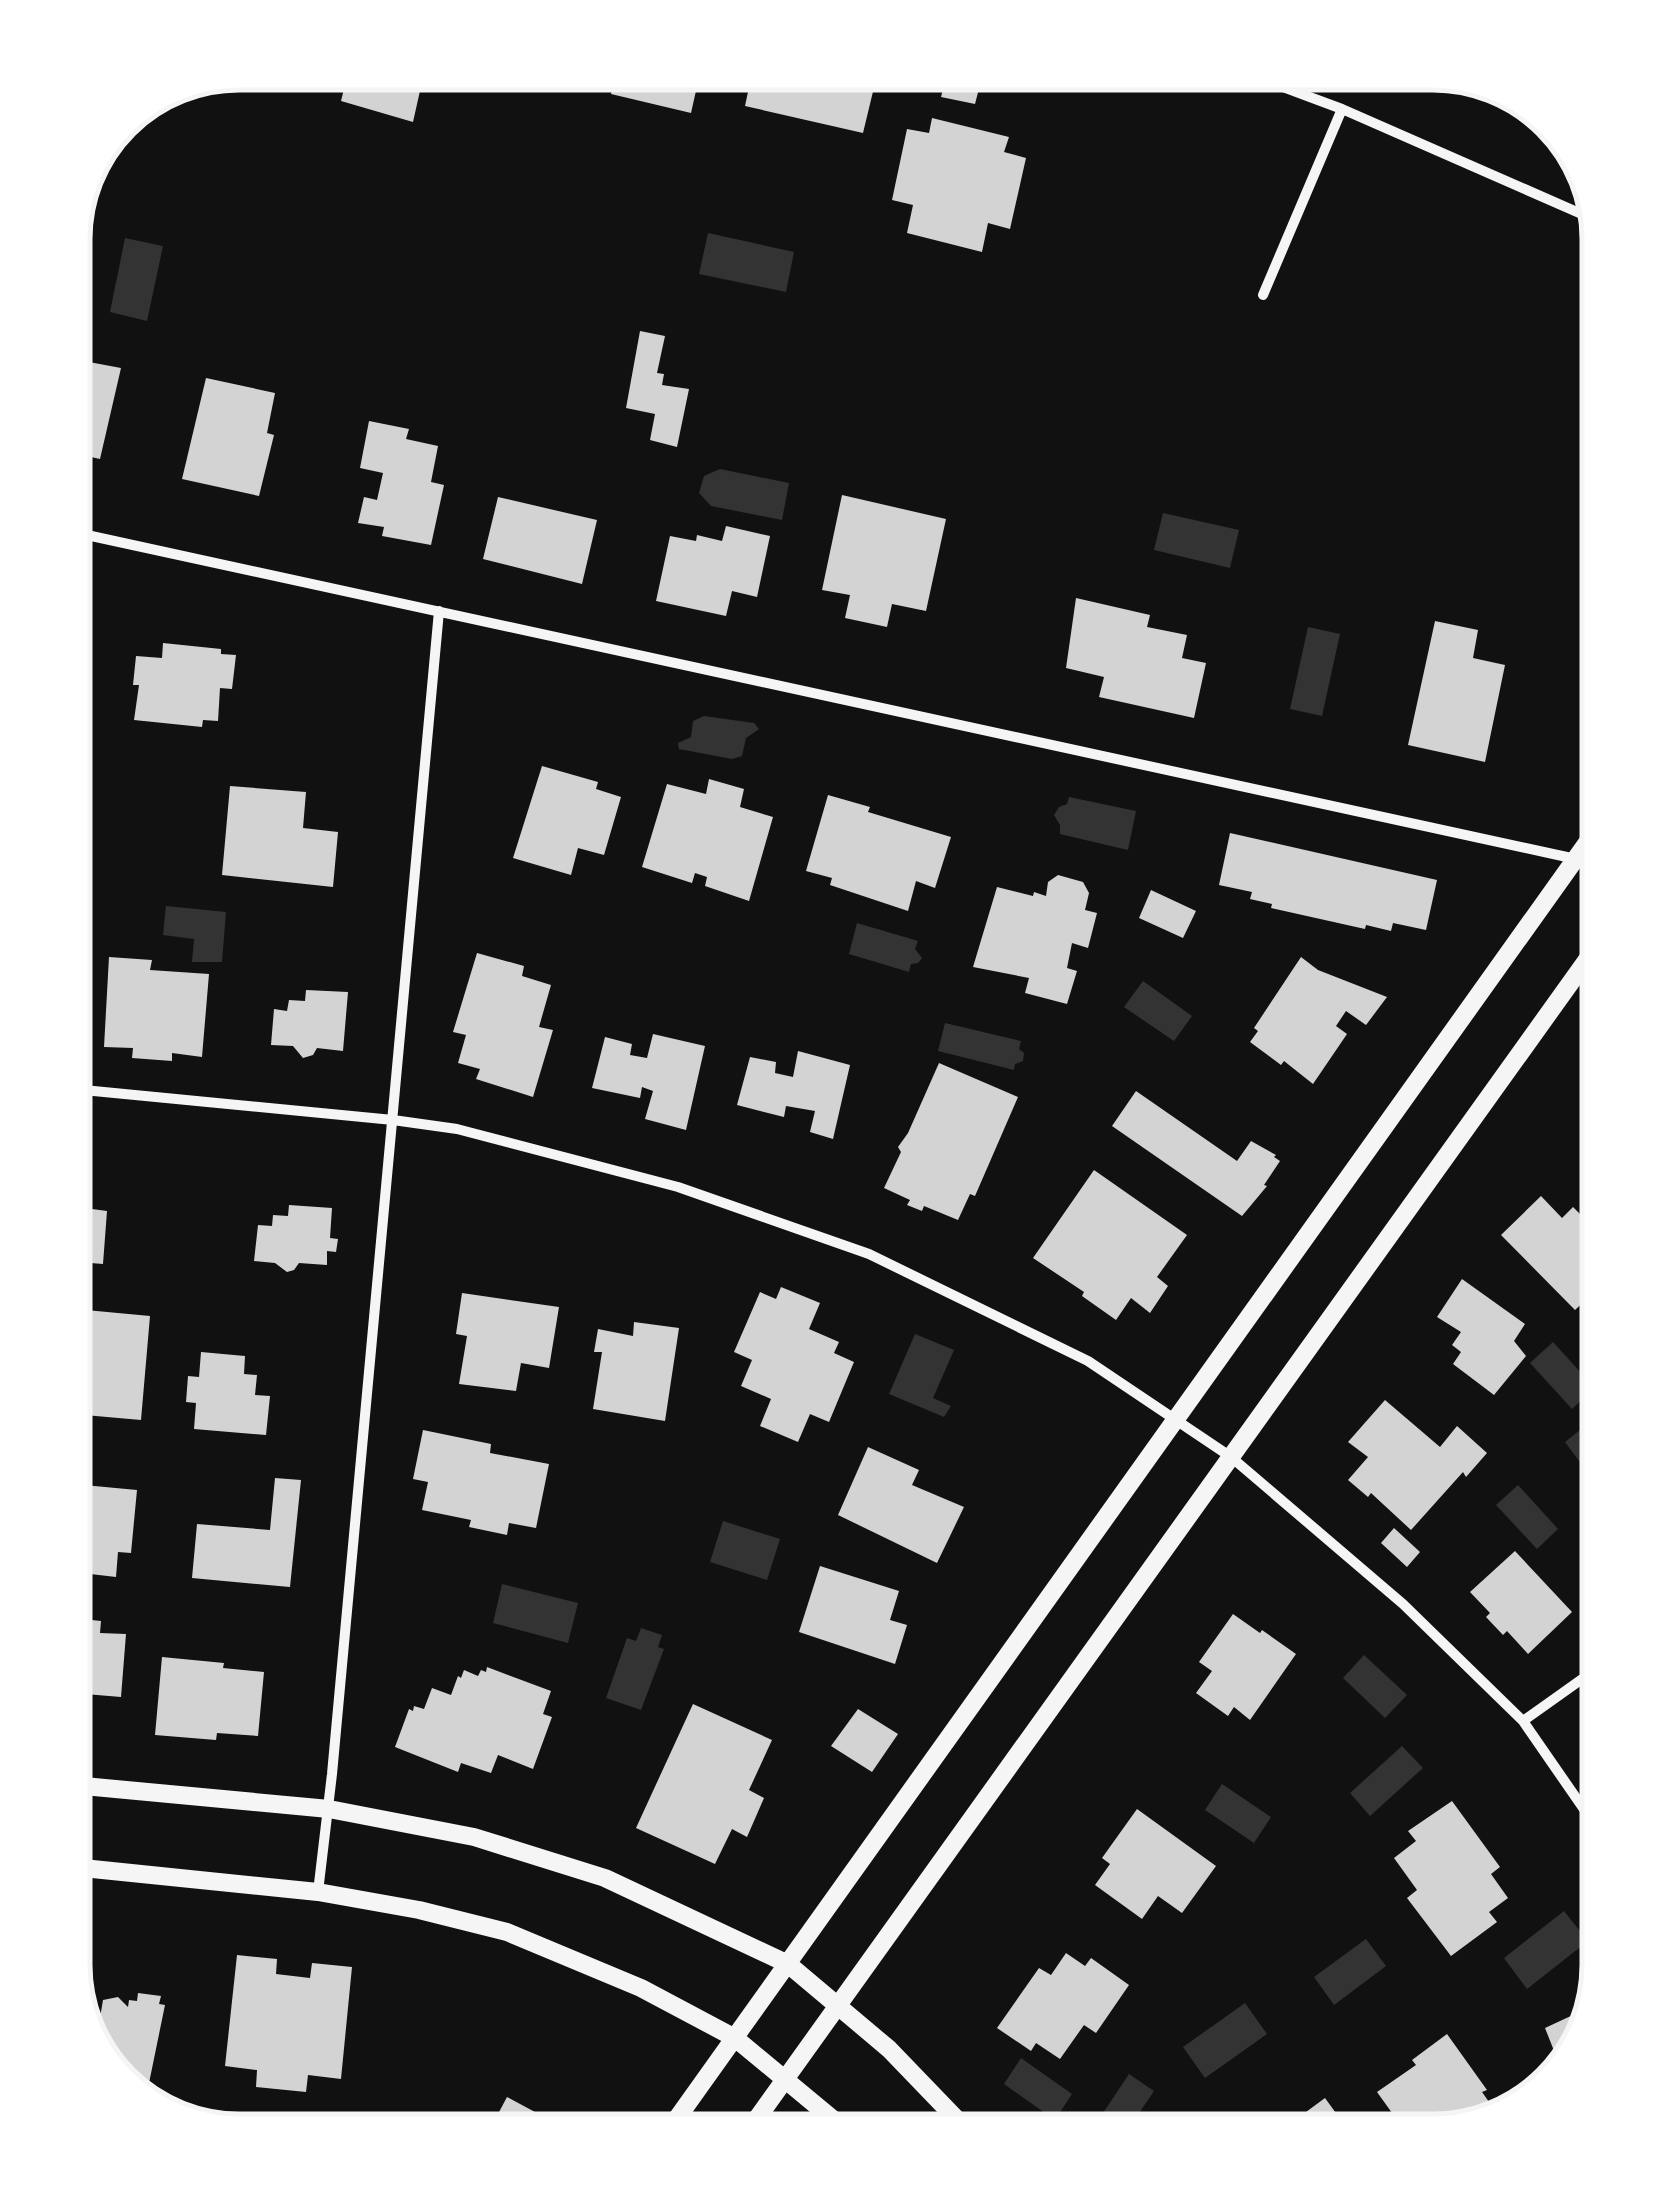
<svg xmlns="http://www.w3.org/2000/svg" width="1672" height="2204" viewBox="0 0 1672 2204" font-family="'Exo 2',sans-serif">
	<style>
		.water { fill: #333 }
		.building { fill: #d3d3d3 }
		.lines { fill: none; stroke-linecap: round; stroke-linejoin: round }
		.minor { stroke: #f5f5f5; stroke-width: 10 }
		.tertiary { stroke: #f5f5f5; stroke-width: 18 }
		.rim { fill: none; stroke: #f5f5f5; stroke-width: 5 }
	</style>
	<rect width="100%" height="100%" fill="#111"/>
	<path class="water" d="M708,233L794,252L786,292L699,274Z
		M125,238L163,246L147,321L110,312Z
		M720,469L789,483L782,520L711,506L699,493L704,476Z
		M1163,513L1239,530L1230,568L1154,550Z
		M1308,627L1340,634L1322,716L1290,709Z
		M704,716L754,723L759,729L746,738L742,756L732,759L679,749L678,743L691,737L693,721Z
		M1069,797L1136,811L1128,850L1060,834V825L1054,815L1059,807L1067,804Z
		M166,906L226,912L222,962H192L194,939L163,935Z
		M857,923L918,941L915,949L922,958L918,963L911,964L909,972L849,954Z
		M1143,981L1192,1016L1174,1041L1124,1007Z
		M945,1023L1021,1041L1019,1049L1024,1053L1023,1061L1015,1064L1014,1070L938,1051Z
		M915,1334L954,1350L933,1398L951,1406L944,1417L889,1394Z
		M1553,1342L1595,1388L1572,1409L1530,1363Z
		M1599,1415V1458L1585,1469L1565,1442Z
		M1518,1485L1558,1529L1537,1549L1496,1505Z
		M723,1521L780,1539L767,1580L710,1562Z
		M502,1584L578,1603L568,1643L493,1623Z
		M641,1628L662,1635L658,1647L664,1649L641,1710L606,1698L627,1638L636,1641Z
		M1364,1655L1407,1695L1385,1718L1343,1678Z
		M1402,1746L1423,1768L1370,1816L1350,1793Z
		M1222,1784L1271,1817L1254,1843L1205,1810Z
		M1564,1911L1588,1941L1527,1989L1504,1958Z
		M1366,1939L1386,1966L1334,2005L1314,1977Z
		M1245,2003L1267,2034L1205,2078L1183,2047Z
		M1021,2058L1072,2094L1055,2120L1004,2084Z
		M1129,2074L1154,2091L1127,2131H1110L1097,2122Z"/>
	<path class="building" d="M239,73H294L290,90L230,76Z
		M348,73H424L413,122L341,101Z
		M616,73H700L691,113L611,94Z
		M752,73L877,75L863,133L745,106Z
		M947,73H983L975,104L941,97Z
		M932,118L1009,137L1004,152L1026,158L1010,229L988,223L982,252L907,233L913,205L892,200L907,129L929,133Z
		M640,331L665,336L657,373L664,374L662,385L689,389L677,447L650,440L655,414L626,408Z
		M73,359L121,368L100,459L73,453Z
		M206,378L275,393L267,433L274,435L259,496L182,479Z
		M369,421L409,429L406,439L438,446L431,482L444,485L431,545L382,536L384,527L358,523L364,497L377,500L383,473L360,468Z
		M842,495L946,519L926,611L892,604L887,627L845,618L850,595L822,590Z
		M498,497L597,520L582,584L483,559Z
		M726,526L770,536L757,597L732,591L726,616L656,601L670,536L696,541L697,535L722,541Z
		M1076,598L1150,615L1147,627L1187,635L1182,658L1206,663L1194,718L1099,697L1104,677L1066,668Z
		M1435,621L1478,630L1473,658L1505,665L1485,762L1408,745Z
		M163,643L221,649V654L236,655L232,689L220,688L218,721L203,720L202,727L134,720L139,685H133L136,656L162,658Z
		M73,717L89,718L82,800L73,799Z
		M542,766L598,782L596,789L621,797L604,855L578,848L571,875L513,858Z
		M709,779L744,789L740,807L773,817L749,901L705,886L707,877L695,873L692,883L642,867L667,784L706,794Z
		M230,786L306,792L303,828L338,832L333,887L222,875Z
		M828,795L870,807L868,812L951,837L935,888L916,881L908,911L830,885L832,878L806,871Z
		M1230,833L1437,880L1426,930L1393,923L1391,931L1366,925L1365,929L1271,908L1272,904L1250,899L1252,892L1219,885Z
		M1058,875L1083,882L1089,893L1085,910L1097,913L1088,948L1072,943L1067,968L1077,971L1067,1004L1025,993L1029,978L973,967L997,887L1033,896L1034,892L1046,896L1048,882Z
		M1151,890L1196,911L1183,938L1139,918Z
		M477,953L524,966L522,976L551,985L539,1027L553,1030L533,1097L476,1079L480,1069L458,1063L466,1035L453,1032Z
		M109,957L152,960L150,970L209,974L202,1057L172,1053V1061L132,1058L133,1048L104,1047Z
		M1301,957L1318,970L1387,997L1366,1025L1346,1011L1336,1026L1347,1034L1313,1084L1284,1061L1281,1065L1250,1042L1258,1031L1254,1028Z
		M306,990L348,992L343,1051L317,1048L313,1055L303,1058L293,1046L271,1045L274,1009L287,1011L289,1000L305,1001Z
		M653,1034L705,1046L686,1130L645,1119L653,1091L642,1087L640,1098L592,1088L605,1037L632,1044L630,1055L647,1058Z
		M798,1051L850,1065L833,1139L810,1132L815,1111L786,1106L784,1117L737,1105L750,1057L776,1062L775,1073L793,1077Z
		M939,1063L1018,1097L975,1196L970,1194L958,1220L924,1206L922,1211L907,1205L910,1200L884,1188L901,1152L898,1147L908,1133Z
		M1136,1091L1237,1161L1251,1141L1276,1155L1274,1157L1280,1161L1264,1185L1267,1186L1242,1216L1112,1126Z
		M1094,1170L1187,1235L1157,1277L1168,1286L1150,1313L1131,1298L1116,1320L1082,1296L1084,1292L1033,1258Z
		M73,1172H79L77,1198L92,1199V1209L107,1211L103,1264L78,1262L79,1251L73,1252Z
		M1541,1196L1562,1218L1573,1207L1595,1229L1599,1225V1288L1575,1310L1501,1235Z
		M289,1205L332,1208L330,1238L338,1239L336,1252L327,1251V1265L299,1263L294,1270L287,1272L275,1263L254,1261L258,1225L272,1226L273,1215L288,1216Z
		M1462,1279L1525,1324L1514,1341L1526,1356L1494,1395L1453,1364L1461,1352L1452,1345L1461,1332L1437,1317Z
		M781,1287L820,1303L809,1329L839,1342L834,1353L854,1362L829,1422L810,1414L798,1442L760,1426L771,1399L741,1386L752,1360L734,1352L760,1292L776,1299Z
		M462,1293L559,1307L549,1368L521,1363L516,1391L459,1384L467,1336L456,1334Z
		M75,1309L150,1316L141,1420L73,1414Z
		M634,1322L679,1328L665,1421L593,1409L602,1352H594L598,1329L633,1336Z
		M201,1352L245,1356L244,1374L257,1375L255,1395L270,1396L266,1435L194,1429L196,1403L186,1402L188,1376L199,1377Z
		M1385,1400L1440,1447L1457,1426L1487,1453L1466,1477L1463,1472L1411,1530L1371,1493L1368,1497L1348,1480L1368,1457L1348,1442Z
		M423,1430L491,1444L490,1453L549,1464L536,1528L509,1523L507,1535L469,1527L471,1520L422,1510L428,1482L413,1479Z
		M868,1447L919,1470L912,1485L964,1507L937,1563L838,1515Z
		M275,1478L301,1480L290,1587L192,1578L197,1524L270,1530Z
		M1599,1478V1515L1582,1491Z
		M73,1484L137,1490L131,1553L118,1552L116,1577L73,1572Z
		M1394,1528L1420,1552L1407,1567L1381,1543Z
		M1515,1551L1572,1612L1528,1654L1507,1631L1503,1635L1486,1617L1490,1613L1470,1592Z
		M820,1566L899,1591L890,1620L907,1625L895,1664L799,1632Z
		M1233,1614L1260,1633L1262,1630L1296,1654L1250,1720L1234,1707L1228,1716L1196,1693L1212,1671L1199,1662Z
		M73,1618L101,1621L100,1633L126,1634L121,1697L73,1693Z
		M162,1657L224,1663L223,1668L264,1672L258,1736L217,1733L216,1740L155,1735Z
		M487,1667L551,1691L543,1714L552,1717L533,1769L498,1755L491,1773L461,1763L458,1772L395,1747L409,1709L413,1711L414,1706L424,1709L432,1688L451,1695L458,1676L461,1678L464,1670L478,1676L481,1670L486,1672Z
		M693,1704L772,1740L749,1790L764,1798L747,1837L732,1829L715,1864L636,1828Z
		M858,1709L898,1734L872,1772L831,1746Z
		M1452,1801L1500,1867L1491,1874L1508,1898L1489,1912L1497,1922L1451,1956L1407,1898L1417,1890L1394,1858L1416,1841L1408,1831Z
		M1137,1809L1216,1866L1182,1913L1158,1896L1142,1919L1095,1885L1110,1864L1102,1858Z
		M1066,1953L1085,1966L1091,1958L1129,1985L1096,2033L1084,2025L1060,2059L1036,2043L1031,2051L997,2028L1039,1968L1051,1975Z
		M237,1955L277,1959L276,1974L310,1978L312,1963L352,1967L341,2079L308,2075L306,2092L256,2087L257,2070L225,2066Z
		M138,1993L161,1996L159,2004L165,2005L148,2088L130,2085L100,2057L96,2042L103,2000L118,1997L128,2007L129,2000L137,2001Z
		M1588,2008L1577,2048L1560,2066L1545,2028Z
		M1447,2034L1487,2090L1482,2092L1494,2109L1486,2116L1433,2131L1424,2124L1413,2131H1405L1377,2092L1416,2065L1412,2060Z
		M507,2097L548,2119L545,2123L561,2131H489Z
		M1325,2098L1349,2131H1291L1287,2126Z"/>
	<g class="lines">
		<path class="minor" d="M1245,73L1342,109L1593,219
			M1263,295L1342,109
			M73,532L1576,859L1599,876
			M73,1089L393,1120L457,1129L678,1187L869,1254L1088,1361L1231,1457L1403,1604L1523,1721L1599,1831
			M1523,1721L1599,1667
			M318,1892L332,1774L439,611"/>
		<path class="tertiary" d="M73,1785L329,1809L474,1837L605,1878L788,1964L889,2049L968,2131
			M73,1867L318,1892L419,1910L507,1932L641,1988L735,2038L847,2131
			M668,2131L1599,826
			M748,2131L1599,943"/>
	</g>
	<path d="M0 0H1672V2204H0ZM239 90H1433A149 149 0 0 1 1582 239V1965A149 149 0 0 1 1433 2114H239A149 149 0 0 1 90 1965V239A149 149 0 0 1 239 90Z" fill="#fff" fill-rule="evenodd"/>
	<path class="rim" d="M239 90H1433A149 149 0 0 1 1582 239V1965A149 149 0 0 1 1433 2114H239A149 149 0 0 1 90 1965V239A149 149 0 0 1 239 90Z"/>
</svg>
